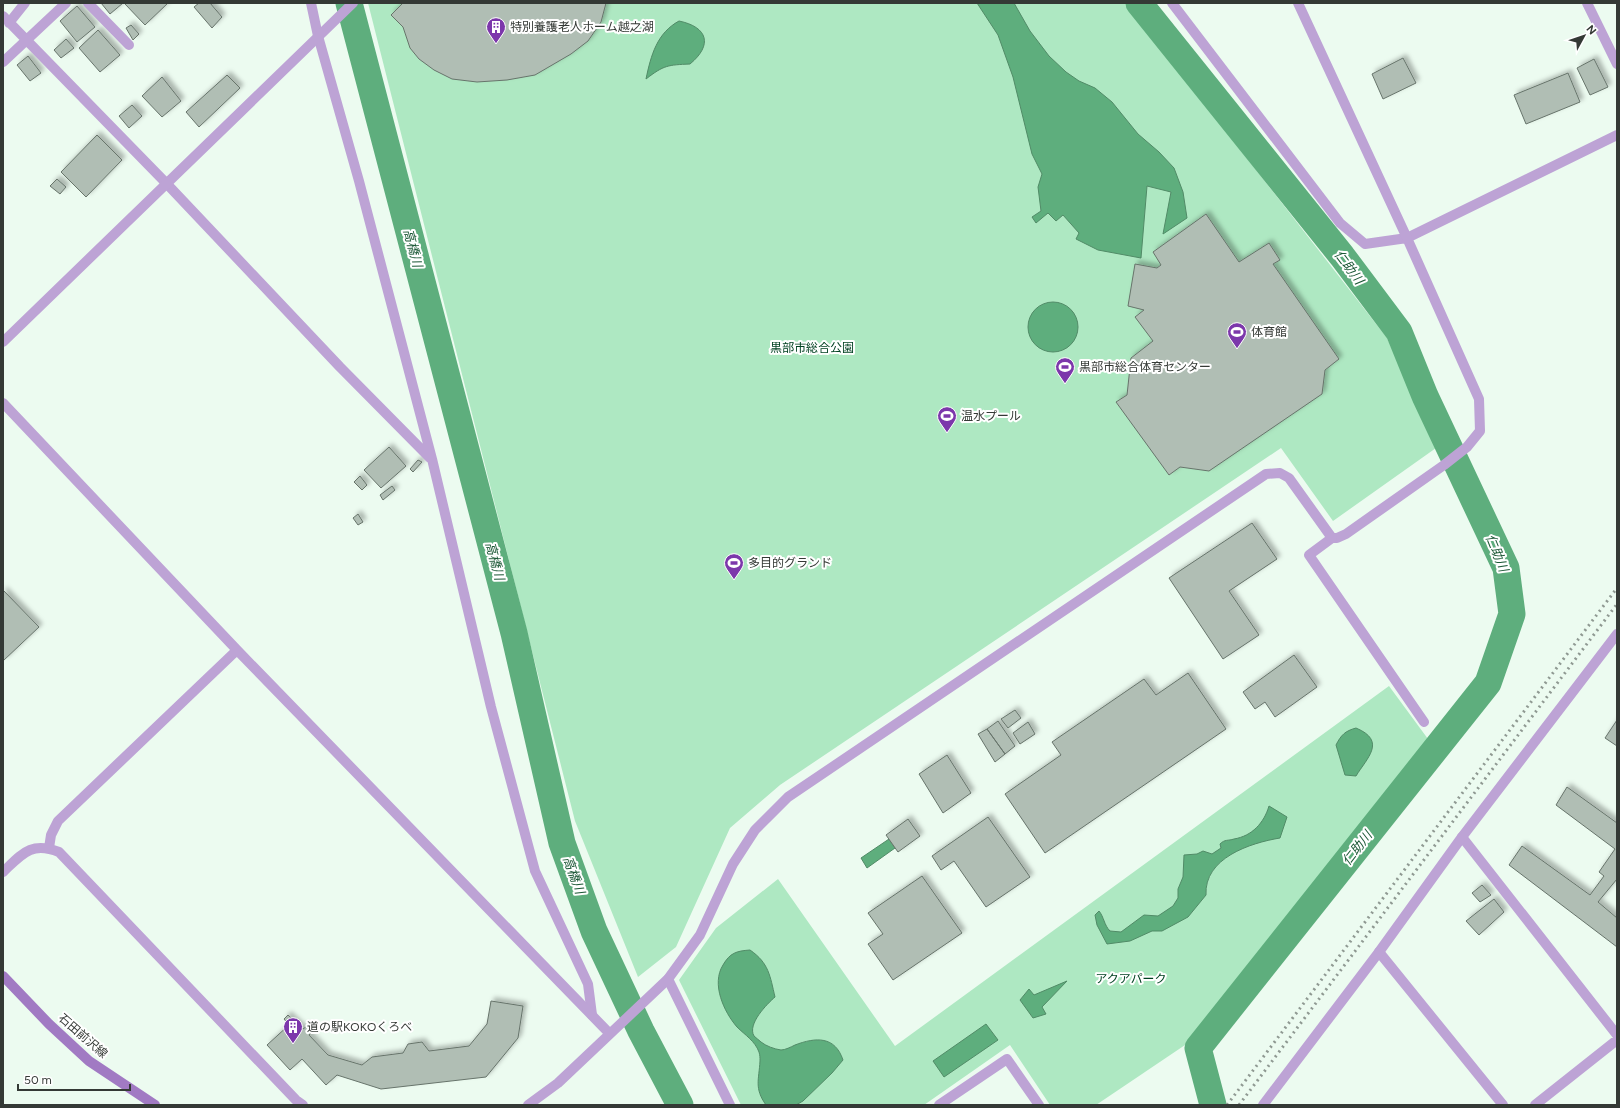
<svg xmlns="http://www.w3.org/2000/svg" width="1620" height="1108" viewBox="0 0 1620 1108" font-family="Figtree,'Noto Sans JP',sans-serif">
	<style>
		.green { fill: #aee8c2 }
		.water { fill: #5eae7d; stroke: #518b67 }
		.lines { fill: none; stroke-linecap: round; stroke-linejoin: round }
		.river { stroke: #5eae7d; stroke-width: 27 }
		.building { fill: #b0beb4; stroke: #67746b; filter: url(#shadow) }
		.minor { stroke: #bda3d5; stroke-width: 10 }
		.tertiary { stroke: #bda3d5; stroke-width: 10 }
		.secondary { stroke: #a17ac3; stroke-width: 10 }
		.rail { stroke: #8f9992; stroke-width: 3; stroke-dasharray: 2 4; stroke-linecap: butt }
		.labels { text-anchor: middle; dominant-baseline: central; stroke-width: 4; stroke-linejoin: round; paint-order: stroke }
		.poi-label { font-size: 12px; fill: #343935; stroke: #fff; text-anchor: start }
		.park-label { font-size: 12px; fill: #004121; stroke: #fff }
		.street-label { font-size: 12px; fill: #343935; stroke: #fff }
		.water-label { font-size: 13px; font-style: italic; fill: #1c5836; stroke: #fff }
	</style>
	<defs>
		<filter id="shadow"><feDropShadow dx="3.5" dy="-3.5" stdDeviation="2" flood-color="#0004"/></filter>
	</defs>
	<rect width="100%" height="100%" fill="#ecfbf0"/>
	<path class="green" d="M368,3H1126L1387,338L1436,448L1333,521L1281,448L780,785L730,828L676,947L638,977L575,821Z
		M1389,686L1428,739L1191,1041L1096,1105H1050L1010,1045L924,1105H741L679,980L716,928L778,879L895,1046Z"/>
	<path class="water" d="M977,3H1014L1030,31L1049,56L1066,72L1079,81L1095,88L1112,102L1138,134L1159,152L1174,168L1183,192L1187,218L1163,234L1171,192L1147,186L1141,258L1098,250L1076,239L1079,233L1063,215L1056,221L1048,213L1036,223L1032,217L1041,211L1038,187L1042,174L1032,154L1013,77L998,35Z
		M679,21C708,27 713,45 690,64C668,65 664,65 646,79C651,55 657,33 679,21Z
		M1028 327a25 25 0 1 1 50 0a25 25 0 1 1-50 0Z
		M1356,728C1387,741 1367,758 1356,776L1345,775L1336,745C1341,735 1345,731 1356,728Z
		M1269,806L1287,817L1280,838C1250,843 1204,858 1206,895L1188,917L1162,931H1152L1130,941L1107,944L1097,925L1095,915L1099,911C1104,917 1104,925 1110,931L1121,932L1144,915L1158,916L1173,906L1178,898V889L1183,877L1184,855L1197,854L1203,851L1212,854L1221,848L1220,844C1225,839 1228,841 1234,839C1252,836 1264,823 1269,806Z
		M889,839L895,848L867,868L861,858Z
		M750,950C769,963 770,976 775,997C767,1004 747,1024 754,1036C756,1038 759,1040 761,1042C766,1046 774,1049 781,1050C785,1050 791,1047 795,1045C816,1037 835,1036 843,1060L832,1073L803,1101L796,1105H766C754,1088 759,1080 760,1061C760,1058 760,1055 759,1052C755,1041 745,1035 737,1027C724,1012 711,984 723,965C730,953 736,951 750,950Z
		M1067,981L1042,1007L1046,1014L1033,1018L1020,1000L1029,989L1034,995Z
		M986,1024L998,1040L944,1077L933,1061Z"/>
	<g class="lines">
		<path class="river" d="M349,3L514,633L562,843L594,931L641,1031L680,1105
			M1139,3L1342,256L1399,332L1425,396L1506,568L1512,614L1488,683L1198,1048L1213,1105"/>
	</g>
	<path class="building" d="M101,3H123L110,14Z
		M127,3H168L145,25L125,4Z
		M199,3H210L222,17L212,28L194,7Z
		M403,3H606L601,22L588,41L571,54L535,75L507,80L477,82L452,79L434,70L419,59L410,48L403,27L391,15Z
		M77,6L95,27L77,42L60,21Z
		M131,25L139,34L133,40L126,28Z
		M98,30L120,55L100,72L79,48Z
		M66,39L74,48L61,58L54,50Z
		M28,56L41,73L30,81L17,65Z
		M1403,58L1416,83L1383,99L1372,74Z
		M1594,59L1608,87L1590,95L1577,68Z
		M1568,73L1580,102L1526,124L1514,95Z
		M227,75L240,88L199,127L186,112Z
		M162,77L181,101L162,117L142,96Z
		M132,105L142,116L129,128L119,116Z
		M97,135L122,160L86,197L61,172Z
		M57,179L66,187L60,194L50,186Z
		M1206,214L1239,262L1269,243L1280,260L1273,264L1339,359L1325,370L1322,394L1209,471L1180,467L1169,475L1116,402L1127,395L1131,358L1153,341L1135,317L1144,310L1128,306L1135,264L1157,268L1161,265L1153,252Z
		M389,447L406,466L381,488L364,470Z
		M418,460L422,462L413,472L410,469Z
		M360,476L367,485L362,490L354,482Z
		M392,486L395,490L383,500L380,495Z
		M358,514L363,522L358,525L353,518Z
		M1252,523L1277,559L1229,591L1259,635L1223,659L1169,578Z
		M3,590L39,627L3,661Z
		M1294,655L1317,687L1275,717L1265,702L1255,709L1243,692Z
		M1188,673L1226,729L1045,853L1005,794L1061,755L1052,742L1144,679L1156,695Z
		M1015,710L1021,718L1008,728L1001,719Z
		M1617,720V746L1605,738Z
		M998,721L1015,746L1005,754L987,729Z
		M1028,722L1035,734L1020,744L1013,733Z
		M987,729L1005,754L995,762L978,734Z
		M947,755L971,793L943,813L919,774Z
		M1567,787L1617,823V879L1598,902L1617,918V947L1509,865L1522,846L1590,895L1604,876L1599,872L1615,849L1556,805Z
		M988,817L1030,877L986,907L954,861L941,870L932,856Z
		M908,819L920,836L898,852L886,835Z
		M922,876L962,933L893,980L868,944L883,934L868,913Z
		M1482,885L1491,895L1480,902L1472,893Z
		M1494,899L1504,912L1479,935L1466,921Z
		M491,1001L523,1006L518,1038L486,1077L381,1089L337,1075L326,1085L302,1059L290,1070L267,1045L289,1025L284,1019L288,1015L303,1029L307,1026L312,1032L309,1035L328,1055L362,1065L372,1057L403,1053L408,1044L422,1042L429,1051L469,1046L487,1024Z"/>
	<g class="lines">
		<path class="minor" d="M88,3L129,45
			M311,3L318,36L359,181L432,459L491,707L535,871L588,984L592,1015
			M1172,3L1340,223L1365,244L1407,238L1617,135
			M1587,3L1617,64
			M3,16L166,183L340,367L430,458
			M9,23L25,3
			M3,62L66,3
			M1407,238L1479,399L1480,431L1467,447L1444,465L1346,534L1337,538H1332L1309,555L1424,722
			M1462,837L1617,1035
			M1379,952L1503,1105
			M668,979L730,1105
			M939,1105L1007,1059L1039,1105
			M1535,1105L1617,1040"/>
		<path class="tertiary" d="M1298,3L1407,238
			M3,342L353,3
			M3,403L237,650L610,1034
			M49,848L51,835L58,821L237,650
			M3,872C22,854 31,841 59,852L296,1100L303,1105
			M528,1105L558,1083L668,979L700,935L733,864L755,830L788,797L1266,474L1280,473L1289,478L1332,538
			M1263,1105L1379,952L1462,837L1617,634"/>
		<path class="secondary" d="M3,976L49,1024L89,1061L155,1105"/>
		<path class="rail" d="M1227,1105L1617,588
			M1239,1105L1617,604"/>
	</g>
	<defs>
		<g id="building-pin" transform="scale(1)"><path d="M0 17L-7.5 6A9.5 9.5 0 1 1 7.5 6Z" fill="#7c37ab" stroke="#fff"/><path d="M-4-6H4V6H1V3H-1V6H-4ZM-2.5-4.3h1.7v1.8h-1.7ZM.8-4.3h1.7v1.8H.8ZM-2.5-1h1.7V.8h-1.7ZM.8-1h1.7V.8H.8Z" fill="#fff"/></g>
		<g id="stadium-pin" transform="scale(1)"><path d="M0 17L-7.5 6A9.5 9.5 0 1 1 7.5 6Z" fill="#7c37ab" stroke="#fff"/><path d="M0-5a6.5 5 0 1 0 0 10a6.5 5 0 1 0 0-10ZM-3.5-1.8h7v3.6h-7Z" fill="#fff"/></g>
	</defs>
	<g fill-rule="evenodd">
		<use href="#building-pin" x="496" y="27"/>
		<use href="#stadium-pin" x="1237" y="332"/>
		<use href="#stadium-pin" x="1065" y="367"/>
		<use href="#stadium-pin" x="947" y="416"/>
		<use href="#stadium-pin" x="734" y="563"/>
		<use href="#building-pin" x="293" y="1027"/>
	</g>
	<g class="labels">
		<g class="poi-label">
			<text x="510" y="27">特別養護老人ホーム越之湖</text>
			<text x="1251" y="332">体育館</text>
			<text x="1079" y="367">黒部市総合体育センター</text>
			<text x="961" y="416">温水プール</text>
			<text x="748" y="563">多目的グランド</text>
			<text x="307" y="1027">道の駅KOKOくろべ</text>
		</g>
		<g class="park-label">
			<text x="812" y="348">黒部市総合公園</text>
			<text x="1131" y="979">アクアパーク</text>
		</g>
		<g class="street-label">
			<text transform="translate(83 1036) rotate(41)">石田前沢線</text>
		</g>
		<g class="water-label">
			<text transform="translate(413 248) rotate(75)">高橋川</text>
			<text transform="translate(1349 267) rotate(53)">仁助川</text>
			<text transform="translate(1497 553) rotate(68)">仁助川</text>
			<text transform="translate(495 561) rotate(75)">高橋川</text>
			<text transform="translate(1357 848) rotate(-52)">仁助川</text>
			<text transform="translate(574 875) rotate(70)">高橋川</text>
		</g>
	</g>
	<rect width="1620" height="1108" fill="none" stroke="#343935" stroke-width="8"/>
	<g transform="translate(1584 36) rotate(50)" stroke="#ffffff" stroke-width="3" paint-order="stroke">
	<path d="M0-3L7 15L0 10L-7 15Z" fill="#343935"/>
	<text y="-6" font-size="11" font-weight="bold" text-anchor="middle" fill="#343935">N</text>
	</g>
	<path d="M18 1084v6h112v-6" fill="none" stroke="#343935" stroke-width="2"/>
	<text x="24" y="1084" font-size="12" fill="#343935" stroke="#ffffff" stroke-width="3" paint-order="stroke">50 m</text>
</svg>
